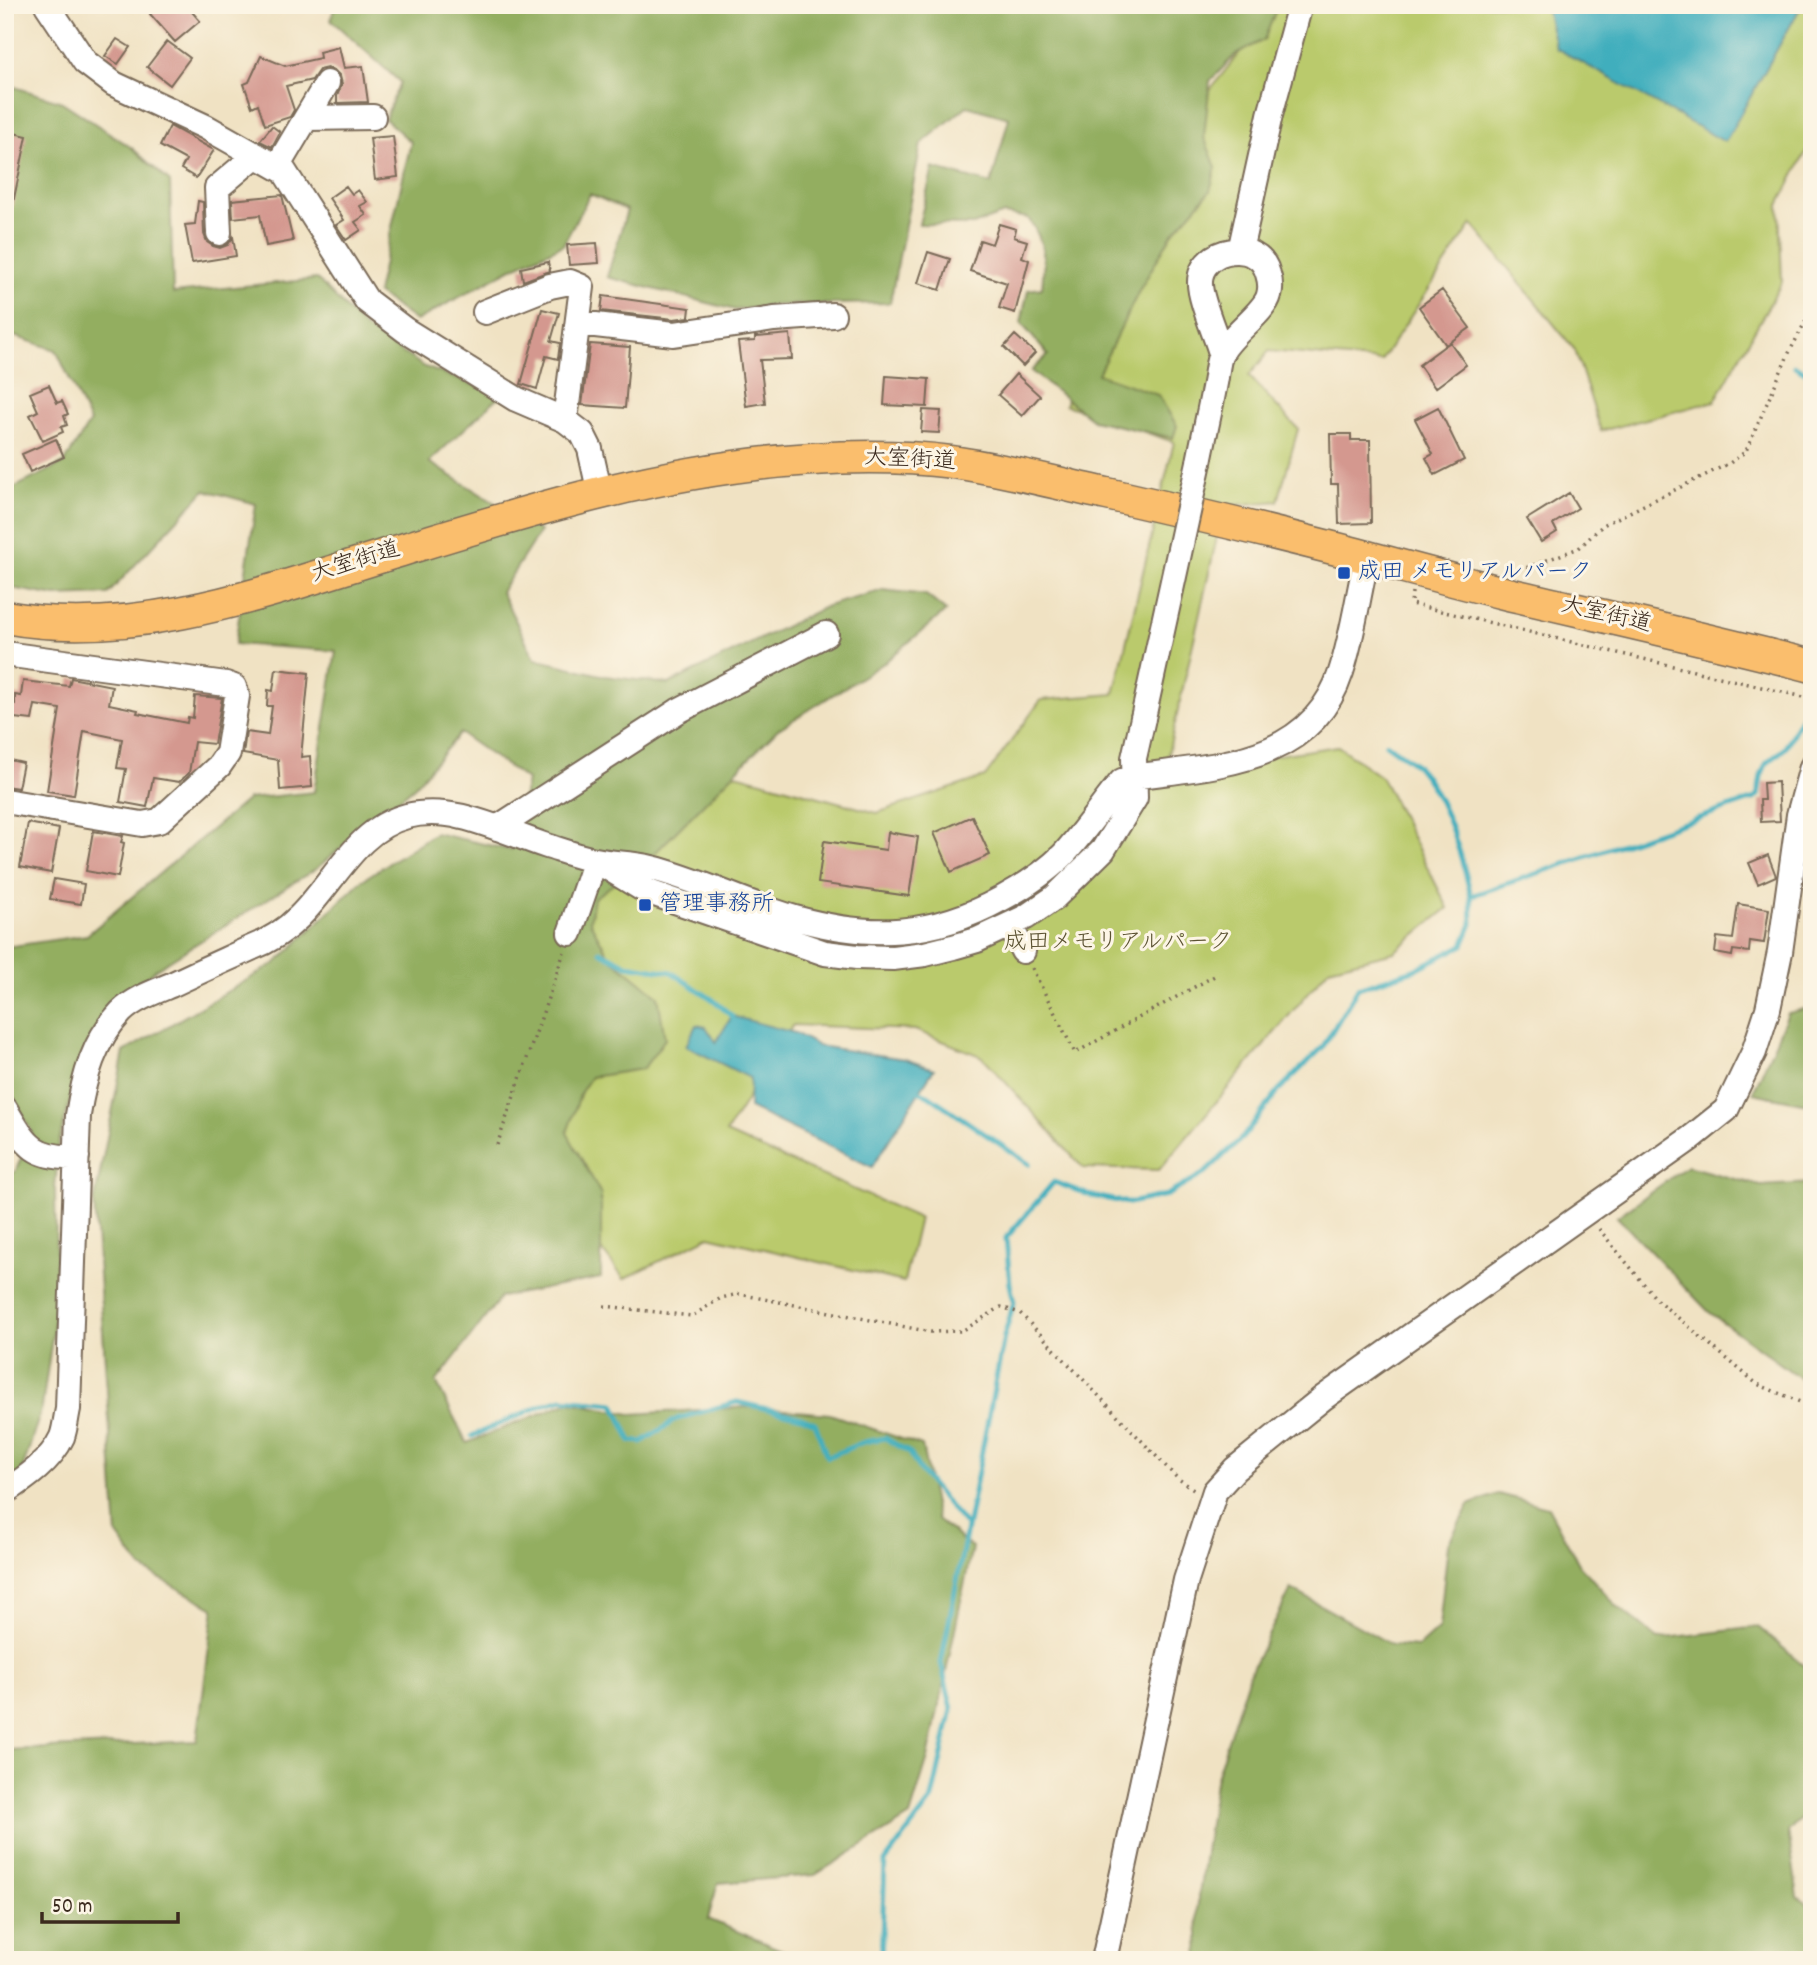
<svg xmlns="http://www.w3.org/2000/svg" width="1817" height="1965" viewBox="0 0 1817 1965" font-family="Dekko,'Klee One',sans-serif">
	<style>
		.green { fill: #baca6c; stroke: #7a7a45; stroke-width: 2 }
		.forest { fill: #93ae60; stroke: #676c3f; stroke-width: 2 }
		.water { fill: #40aebd; stroke: #3e6c6e; stroke-width: 2 }
		.lines { fill: none; stroke-linecap: round; stroke-linejoin: round }
		.stream { stroke: #40aebd; stroke-width: 5 }
		.building { fill: #d4988f }
		.minor-casing { stroke: #7a6a58; stroke-width: 28 }
		.major-casing { stroke: #7a6a58; stroke-width: 35 }
		.path { stroke: #7a6a58; stroke-width: 3.5; stroke-dasharray: 2 5; stroke-linecap: butt }
		.minor { stroke: #fff; stroke-width: 24 }
		.major { stroke: #fabe6d; stroke-width: 32 }
		.minor-bridge-casing { stroke: #7a6a58; stroke-width: 28; stroke-linecap: butt }
		.minor-bridge { stroke: #fff; stroke-width: 24 }
		.transit-dot { fill: #1a4fb4; stroke: #fcf5e5; stroke-width: 2.5 }
		.labels { text-anchor: middle; dominant-baseline: central; stroke-width: 6; stroke-linejoin: round; paint-order: stroke }
		.street-label { font-size: 23px; fill: #3b2a1e; stroke: #fcf5e5 }
		.transit-label { font-size: 23px; fill: #164399; stroke: #fcf5e5; text-anchor: start }
		.park-label { font-size: 23px; fill: #5b5232; stroke: #fcf5e5 }
	</style>
	<rect width="100%" height="100%" fill="#fcf5e5"/>
	<filter id="ink" filterUnits="userSpaceOnUse"><feTurbulence type="fractalNoise" baseFrequency=".0143" numOctaves="2"/><feDisplacementMap in="SourceGraphic" scale="14" xChannelSelector="R" yChannelSelector="G"/><feConvolveMatrix kernelMatrix="1 2 1 2 8 2 1 2 1" color-interpolation-filters="sRGB"/></filter>
	<filter id="wash" filterUnits="userSpaceOnUse"><feTurbulence type="fractalNoise" baseFrequency=".00686" numOctaves="4" result="noise"/><feDisplacementMap in="SourceGraphic" scale="28" xChannelSelector="R" yChannelSelector="G"/><feGaussianBlur stdDeviation="1.57" result="paint"/><feColorMatrix in="noise" values="0 0 0 0 0 0 0 0 0 0 0 0 0 0 0 0 0 1.4 0 .05"/><feComposite in="paint" operator="in"/></filter>
	<g filter="url(#wash)">
		<rect width="100%" height="100%" fill="#f0e2c3"/>
		<path class="green" d="M1262,5H1812V140L1779,205L1782,282L1715,401L1601,431L1575,350L1472,224L1381,361L1269,351L1249,376L1298,429L1278,501L1224,506L1164,772L1338,746L1382,778L1448,908L1394,952L1329,968L1159,1170L1083,1168L983,1057L915,1030L793,1025L726,1133L919,1218L904,1282L709,1236L624,1279L538,1167L416,1075L693,762L877,813L985,777L1041,700L1114,694L1174,442L1065,405L1181,126L1248,42Z"/>
		<path class="forest" d="M335,5H1278L1264,40L1237,53L1210,81L1204,137L1216,167L1210,191L1172,234L1139,291L1098,374L1158,395L1177,426L1173,438L1093,420L1031,371L1048,355L1021,323L1028,290L1042,288C1045,258 1046,243 1028,218L1004,214L973,225L919,224L933,168L991,184L1009,118L967,106L921,144L890,303L777,305L735,310L607,277L627,210L590,194L563,245L512,268L416,321L377,293L411,142L385,119L400,82L331,20Z
			M5,84L62,102L132,148L170,182L173,293L317,279L366,329L425,367L501,395L429,462L540,531L501,592L535,659L605,676L669,684L827,606L883,590L926,595L946,611L885,662L777,730L650,858L594,898L590,922L610,957L658,996L665,1039L643,1069L591,1077L581,1092L567,1133L601,1194V1278L501,1297L436,1382L467,1443L569,1402L631,1414L750,1407L830,1414L922,1446L937,1519L972,1548L928,1758L910,1816L815,1875L718,1883L708,1919L805,1960H13L5,1957V1771L8,1750L197,1741L214,1608L141,1568L117,1535L94,1203L124,1052L276,963L361,881L435,833L511,850L527,780L460,733L415,786L317,868L156,969L114,1011L79,1068L59,1141L55,1189L57,1304L42,1407L14,1497H5V1175L15,1172L32,1133L5,1080V947L87,935L248,799L314,792L336,651L235,644L256,504L205,490L108,594L56,596L5,587V492L64,463L90,422L56,350L5,333Z
			M1812,1007V1105L1753,1093L1788,1013Z
			M1687,1166L1761,1186L1812,1183V1381H1804L1709,1312L1617,1217Z
			M1498,1494L1548,1507L1580,1566L1617,1606L1658,1639L1758,1627L1812,1672V1808L1788,1831L1798,1897L1812,1907V1960H1199L1197,1910L1215,1781L1249,1675L1291,1589L1392,1645L1418,1647L1439,1628L1448,1544L1469,1505Z"/>
		<path class="water" d="M1545,5H1802L1725,142L1556,48Z
			M732,1016L795,1033L818,1046L905,1059L934,1069L872,1167L749,1108L750,1078L686,1046L696,1025L706,1027L716,1042Z"/>
		<g class="lines">
			<path class="stream" d="M1795,366L1812,376
				M1386,744C1395,751 1409,758 1417,766C1445,798 1462,856 1471,896
				M600,951L627,965L671,972L712,999L732,1016
				M920,1092L928,1095L1029,1164
				M472,1436L545,1404L563,1399L614,1404L631,1441L642,1442L677,1419L737,1402L801,1417L815,1423L827,1457L864,1442L885,1438L910,1453L920,1471L967,1527
				M881,1960L885,1862L932,1799L952,1709L941,1663L1004,1337L1014,1302L1010,1284L1006,1238L1054,1182L1092,1196L1129,1203L1167,1195L1205,1173L1243,1137L1279,1090L1322,1048L1358,988L1414,970L1463,945L1472,924L1471,896L1754,799L1758,795L1761,776L1766,764L1785,748L1807,707"/>
		</g>
		<g id="blocks">
			<path class="building" d="M161,5H186L200,21L175,42L150,14Z
				M117,39L130,47L118,64L105,56Z
				M167,41L190,58L170,85L147,67Z
				M339,47L344,68L363,66L368,102L337,103V96L342,84L340,76L334,70L327,68L319,70L312,80L286,86L294,110L290,117L265,125L258,104L252,107L244,84L249,82L261,56L285,66L320,58L319,52Z
				M170,126L214,150L196,178L181,169L186,160L160,146Z
				M272,126L280,132L272,147L260,141Z
				M5,131L27,136L12,208H5Z
				M393,136L398,177L375,180L370,138Z
				M346,186L352,194L358,190L367,202L360,206L366,215L355,222L361,230L346,240L336,225L344,220L329,198Z
				M282,195L293,241L266,246L260,215L233,218L232,200Z
				M198,201L203,202L204,234L207,242L213,246L220,248L228,245L233,237L236,256L192,263L185,225L195,224Z
				M999,224L1016,229L1014,237L1027,241L1022,257L1029,260L1015,313L999,308L1007,283L970,271L980,240L992,244Z
				M597,243L599,263L569,265L567,245Z
				M928,252L950,259L940,290L918,283Z
				M548,262L550,271L523,281L521,268Z
				M1442,290L1470,328L1446,345L1419,307Z
				M603,296L690,308L689,317L674,319L601,311Z
				M542,309L559,313L551,341L560,343L558,359L546,356L537,389L521,384Z
				M790,334L792,359L760,360L765,403L746,406L738,342L755,341V337H757Z
				M1015,335L1035,353L1023,366L1004,347Z
				M1450,342L1466,365L1435,388L1419,365Z
				M590,344L630,347L625,408L582,405Z
				M1016,374L1040,396L1022,416L998,395Z
				M886,376L929,379L927,407L884,405Z
				M49,385L57,403L62,401L68,414L64,416L67,425L61,427L63,432L43,441L30,415L38,411L30,393Z
				M1438,407L1464,460L1435,475L1426,458L1433,454L1415,419Z
				M923,410L941,411L939,433L921,432Z
				M1330,434H1351V440H1370L1371,523L1339,524L1338,484H1331Z
				M56,439L64,457L30,472L22,454Z
				M1569,493L1578,508L1553,524L1557,532L1541,542L1527,519Z
				M276,669L309,673L301,757L310,756L312,787L280,790L278,760L243,754L246,732L268,735L272,706H267L268,690L273,691Z
				M71,678L112,686L109,704L138,710L137,713L187,723L188,717L193,718L195,696L222,698L214,744L194,742L189,773L179,782L153,778L147,807L120,802L126,769L117,768L122,739L84,731L74,795L47,791L60,709L35,705L32,720L5,717V703L15,704V695L21,696L23,681L69,686Z
				M5,759L23,763L18,788L5,786Z
				M1778,782L1780,821L1761,822L1760,800H1764L1763,783Z
				M972,816L990,855L951,872L934,833Z
				M28,823L59,829L51,873L20,867Z
				M93,831L123,836L121,842L124,843L118,877L86,871Z
				M888,832L918,837L909,896L818,883L824,841L886,850Z
				M1768,855L1776,876L1758,884L1749,863Z
				M54,879L84,884L81,904L50,899Z
				M1738,904L1769,909L1764,943L1750,941L1749,952L1733,950L1732,956L1715,953L1717,937L1733,939Z"/>
		</g>
	</g>
	<g filter="url(#ink)">
		<use href="#blocks" fill-opacity="0" stroke="#7a6a58" stroke-width="2"/>
		<g class="lines">
			<g class="minor-casing">
				<path id="minor" d="M47,5L85,62L114,84L206,127L284,171L367,301L405,330L516,399L565,420L582,433L590,449L600,494
					M307,118L373,117
					M277,167L327,83
					M219,233L217,188L255,156
					M1240,251L1270,115L1300,5
					M485,312L550,286L570,282L582,287L565,420
					M578,323L674,334L774,319L833,315
					M1199,462C1204,436 1210,410 1215,383C1217,374 1217,360 1222,352C1232,333 1265,312 1269,295C1271,288 1270,280 1268,274C1259,237 1200,248 1200,282C1199,298 1216,335 1221,353
					M5,654L226,684L234,687L237,696L228,753L219,766L159,821L142,824L5,801
					M497,828L678,711L826,634
					M605,866L646,891L825,953L857,957L893,958L925,954L953,947L977,940L1026,917L1054,898L1103,850L1135,798L1134,758L1143,718
					M1010,925L1023,951
					M570,933L595,860
					M5,1109C26,1144 32,1159 77,1157
					M5,1492C26,1478 51,1461 62,1437C65,1429 66,1418 68,1409L78,1115C84,1077 94,1040 121,1012C134,999 154,992 171,985C198,972 225,960 251,948C269,941 285,931 299,917C334,883 356,829 407,816C455,804 503,832 547,846C563,851 579,857 595,860C614,864 633,863 652,868C700,880 746,904 795,918C870,939 932,937 1001,899C1023,887 1045,873 1063,855C1084,832 1102,805 1122,781L1134,777C1213,765 1311,765 1341,672C1353,635 1358,595 1367,557
					M1104,1960L1186,1580L1215,1491L1235,1469L1323,1398L1691,1138L1726,1110L1754,1052L1768,1009L1780,952L1799,815L1812,767"/>
			</g>
			<g class="major-casing">
				<path id="major" d="M5,617C141,642 277,588 405,549C537,508 673,467 812,459C858,456 906,456 952,462C1004,469 1055,483 1107,494C1182,511 1258,529 1333,548C1390,563 1447,579 1504,593C1607,617 1710,640 1812,666"/>
			</g>
			<path class="path" d="M1520,570L1579,548L1603,525L1730,463L1746,451L1789,353L1812,309
				M1412,592L1411,604L1812,699
				M1032,968L1075,1053L1218,974
				M497,1145L564,952
				M1599,1229L1657,1300L1757,1384L1812,1407
				M604,1306L692,1316L721,1298L739,1294L931,1332L962,1331L1001,1307L1020,1313L1177,1478L1195,1490"/>
			<use href="#minor" class="minor"/>
			<use href="#major" class="major"/>
			<g class="minor-bridge-casing">
				<path id="minor-bridge" d="M1143,718L1199,462"/>
			</g>
			<use href="#minor-bridge" class="minor-bridge"/>
		</g>
	</g>
	<g class="transit-dot">
		<rect x="1337" y="566" width="14" height="14" rx="3.5"/>
		<rect x="638" y="898" width="14" height="14" rx="3.5"/>
	</g>
	<g class="labels">
		<g class="street-label">
			<text transform="translate(910 461) rotate(3)">大室街道</text>
			<text transform="translate(356 563) rotate(-17)">大室街道</text>
			<text transform="translate(1606 616) rotate(13)">大室街道</text>
		</g>
		<g class="transit-label">
			<text x="1358" y="573">成田 メモリアルパーク</text>
			<text x="659" y="905">管理事務所</text>
		</g>
		<g class="park-label">
			<text x="1118" y="943">成田メモリアルパーク</text>
		</g>
	</g>
	<rect width="1817" height="1965" fill="none" stroke="#fcf5e5" stroke-width="28"/>
	<path d="M42 1912v10h136v-10" fill="none" stroke="#3b2a1e" stroke-width="3.5"/>
	<text x="52" y="1912" font-size="21" fill="#3b2a1e" stroke="#fcf5e5" stroke-width="5" paint-order="stroke">50 m</text>
</svg>
